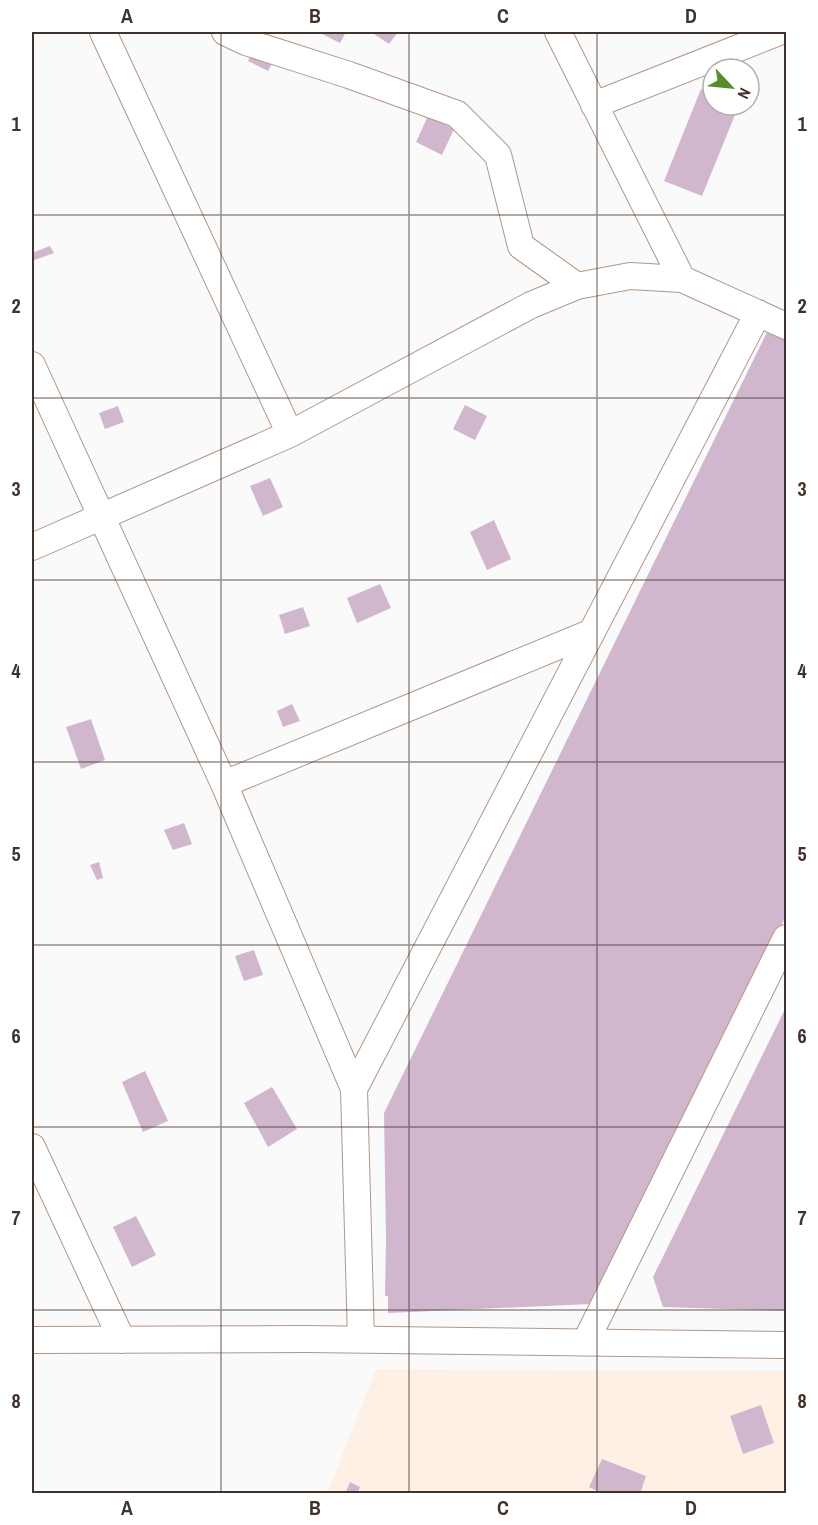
<svg xmlns="http://www.w3.org/2000/svg" width="818" height="1525" viewBox="0 0 818 1525" font-family="'Archivo Narrow',sans-serif">
	<style>
		.built { fill: #fff0e6 }
		.building { fill: #d1b7ce }
		.lines { fill: none; stroke-linecap: round; stroke-linejoin: round }
		.street-casing { stroke: #b39784; stroke-width: 28 }
		.street { stroke: #fff; stroke-width: 26 }
		.grid { fill: none; stroke: #3f332b; stroke-width: 1.5; stroke-opacity: 0.55 }
		.neatline { fill: none; stroke: #3f332b; stroke-width: 2 }
		.grid-label { font-size: 20px; text-anchor: middle; font-weight: bold; fill: #3f332b }
	</style>
	<rect width="100%" height="100%" fill="#fafafa"/>
	<path class="built" d="M376,1369L786,1371V1473L783,1493L327,1494Z"/>
	<path class="building" d="M318,32H346L340,43Z
		M371,32H398L389,44Z
		M256,44L277,54L268,71L248,61Z
		M701,89L713,94V105H739L702,196L664,181Z
		M428,116L454,129L442,155L416,142Z
		M50,246L54,253L32,261V253Z
		M768,330L786,339V916L591,1304L388,1313V1296H385L386,1239L384,1113Z
		M465,405L487,416L475,440L453,429Z
		M118,406L124,422L105,429L99,413Z
		M270,478L283,507L263,516L250,486Z
		M494,520L511,559L487,570L470,532Z
		M380,584L391,608L357,623L347,598Z
		M303,607L310,626L285,634L279,615Z
		M292,704L300,721L283,727L277,711Z
		M91,719L105,760L81,769L66,727Z
		M184,823L192,844L173,850L164,830Z
		M99,862L103,878L97,880L90,865Z
		M254,950L263,975L244,981L235,956Z
		M786,1007V1311L663,1307L653,1277Z
		M145,1071L168,1121L143,1132L122,1082Z
		M272,1087L297,1129L268,1147L244,1103Z
		M136,1216L156,1255L132,1267L113,1227Z
		M761,1405L774,1443L743,1454L730,1416Z
		M602,1459L646,1476L640,1494H603L589,1487Z
		M350,1482L360,1487L357,1494H345Z"/>
	<g class="lines">
		<g class="street-casing">
			<path id="street" d="M103,32L290,434
				M225,32L246,42L349,75L457,114L498,155L521,246L577,286
				M558,32L682,279
				M594,105L779,32
				M32,365L224,784L354,1089L361,1339
				M32,547L290,434L531,305L577,286L630,276L682,279L786,326
				M224,784L590,633
				M354,1089L758,313
				M32,1147L122,1340
				M32,1340L305,1339L786,1345
				M585,1343L786,938"/>
		</g>
		<use href="#street" class="street"/>
	</g>
	<path class="grid" d="M221,32V1494M409,32V1494M597,32V1494M32,215H786M32,398H786M32,580H786M32,762H786M32,945H786M32,1127H786M32,1310H786"/>
	<rect width="818" height="1525" fill="none" stroke="#ffffff" stroke-width="66"/>
	<g transform="translate(731 87) rotate(116)"><circle r="28" fill="#ffffff" stroke="#b2adaa" stroke-width="1.5"/>
	<path d="M0-4.5L10 22L0 15L-10 22Z" fill="#548d29"/>
	<text y="-9" font-size="16" font-weight="bold" text-anchor="middle" fill="#3f332b">N</text>
	</g>
	<rect x="33" y="33" width="752" height="1459" class="neatline"/>
	<g class="grid-label">
		<text x="127" y="23">A</text>
		<text x="315" y="23">B</text>
		<text x="503" y="23">C</text>
		<text x="691" y="23">D</text>
		<text x="16" y="131">1</text>
		<text x="802" y="131">1</text>
		<text x="16" y="313">2</text>
		<text x="802" y="313">2</text>
		<text x="16" y="496">3</text>
		<text x="802" y="496">3</text>
		<text x="16" y="678">4</text>
		<text x="802" y="678">4</text>
		<text x="16" y="861">5</text>
		<text x="802" y="861">5</text>
		<text x="16" y="1043">6</text>
		<text x="802" y="1043">6</text>
		<text x="16" y="1225">7</text>
		<text x="802" y="1225">7</text>
		<text x="16" y="1408">8</text>
		<text x="802" y="1408">8</text>
		<text x="127" y="1515">A</text>
		<text x="315" y="1515">B</text>
		<text x="503" y="1515">C</text>
		<text x="691" y="1515">D</text>
	</g>
</svg>
